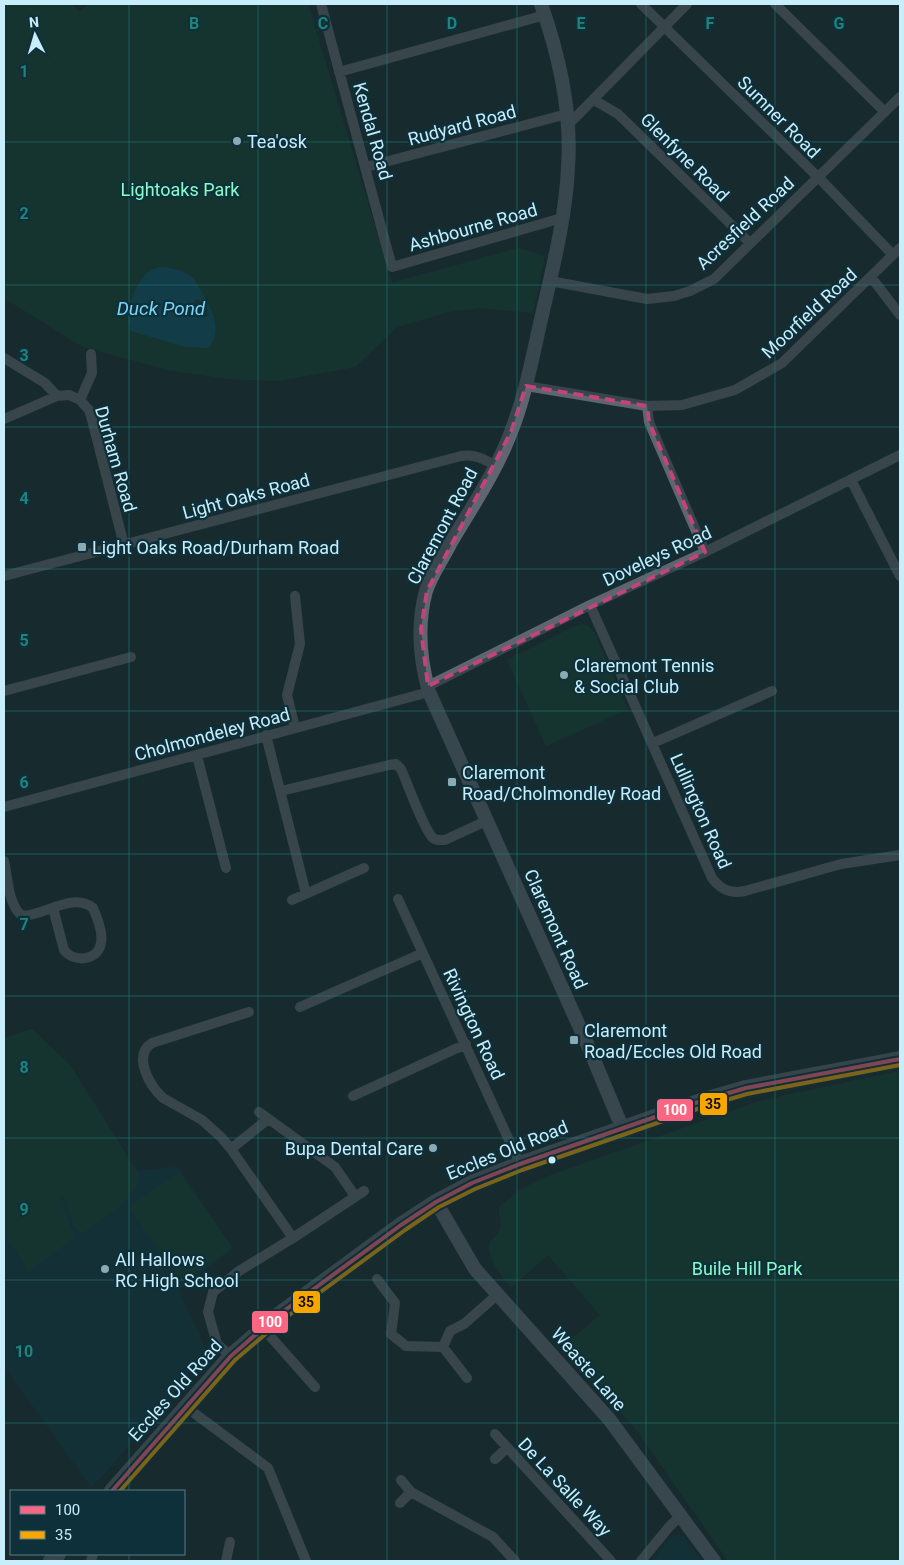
<svg xmlns="http://www.w3.org/2000/svg" width="904" height="1565" viewBox="0 0 904 1565" font-family="Roboto,sans-serif">
	<style>
		.built { fill: #103540 }
		.green { fill: #163f30 }
		.water { fill: #0c5267; fill-rule: evenodd }
		.lines { fill: none; stroke-linecap: round; stroke-linejoin: round }
		.minor { stroke: #5f656e; stroke-width: 10 }
		.secondary { stroke: #5f6671; stroke-width: 14 }
		.primary { stroke: #5c6570; stroke-width: 16 }
		.bus-1-casing { stroke: #0e303b; stroke-width: 8 }
		.bus-2-casing { stroke: #0e303b; stroke-width: 8 }
		.bus-1 { stroke: #fa6682; stroke-width: 4 }
		.bus-2 { stroke: #f7a600; stroke-width: 4 }
		.marked { fill: none; stroke: #c3437b; stroke-width: 4; stroke-dasharray: 10 6; stroke-linejoin: round }
		.grid { fill: none; stroke: #22827c; stroke-width: 1; stroke-opacity: 0.55 }
		.poi-dot { fill: #8aaab5; stroke: #0e303b; stroke-width: 2 }
		.bus-dot { fill: #c8eefc; stroke: #0e303b; stroke-width: 2 }
		.labels { text-anchor: middle; dominant-baseline: central; stroke-width: 4.5; stroke-linejoin: round; paint-order: stroke }
		.street-label { font-size: 18px; fill: #c8eefc; stroke: #0e303b }
		.poi-label { font-size: 18px; fill: #c8eefc; stroke: #0e303b; text-anchor: start }
		.park-label { font-size: 18px; fill: #8bfac8; stroke: #0e303b }
		.water-label { font-size: 19px; font-style: italic; fill: #79d5f6; stroke: #0e303b }
		.grid-label { font-size: 16px; text-anchor: middle; font-weight: bold; fill: #22827c; stroke: #0e303b; stroke-width: 4.5; stroke-linejoin: round; paint-order: stroke }
		.line-badge { stroke: #0e303b; stroke-width: 2 }
		.badge-label { font-size: 14px; text-anchor: middle; font-weight: bold; fill: #fff }
		.pale-badge-label { font-size: 14px; text-anchor: middle; font-weight: bold; fill: #111 }
	</style>
	<rect width="100%" height="100%" fill="#182b30"/>
	<path class="built" d="M32,1029L70,1065L137,1171L177,1167L233,1248L179,1290L207,1353L113,1464L91,1487L4,1366V1038Z
		M676,1535H680L686,1539L701,1561H652L670,1538Z"/>
	<path class="green" d="M4,4H71L79,12L89,4H308L392,283L518,248L545,256L533,313L480,308L448,312L397,327L355,367L277,381L228,379L169,370L83,347L4,298Z
		M582,624L589,626L594,632L628,709L546,746L507,660L577,625Z
		M32,1029L70,1065L139,1175C138,1199 98,1221 81,1234L74,1225L65,1197L60,1198L71,1228L76,1237L29,1270L4,1235V1038Z
		M900,1071V1561H728L638,1432L563,1346L600,1315L548,1255L511,1287C502,1278 487,1257 490,1244C492,1237 500,1236 501,1223C501,1217 498,1213 499,1207L520,1190L543,1178L759,1101Z
		M179,1172L232,1248L182,1283L129,1207Z"/>
	<path class="water" d="M159,267C170,268 180,269 189,275C194,278 196,283 199,288C210,305 225,331 208,348L186,347L131,331C123,314 133,289 145,275C149,271 155,269 159,267ZM196,299C205,302 207,307 209,316L201,317L194,311L191,306Z"/>
	<g class="lines">
		<path class="minor" d="M321,4L392,267L562,218
			M641,4L822,181L893,255
			M775,4L885,112
			M339,72L545,15
			M594,100L618,114L750,243
			M568,125L687,4
			M366,167L567,114
			M871,277L900,315
			M550,281L647,299L674,296L690,291L714,279L900,97
			M91,354L92,373L80,400L89,410L91,416L124,545
			M4,358L45,383L57,396
			M526,386L647,406L682,405L735,390L782,363L900,248
			M647,406L649,422L705,552
			M4,419L57,396L69,395L80,400
			M851,480L900,576
			M4,576L461,456C475,454 484,459 496,466
			M295,596L300,644L287,695L295,728
			M590,605L712,878C721,890 731,894 745,891L841,864L900,855
			M428,686L590,605L705,552L900,455
			M4,691L131,657
			M266,735L306,894
			M653,743L772,691
			M197,756L226,868
			M281,791L389,765L396,764L401,769C407,782 424,830 433,838C437,841 440,840 445,840L486,821
			M4,807L429,692
			M4,861C8,877 8,907 23,916C45,915 73,892 93,908C97,917 103,933 101,943C98,961 74,963 64,950L53,908
			M398,899L520,1164
			M292,900L364,868
			M300,1007L423,953
			M249,1012L152,1043C132,1056 150,1086 163,1098L202,1120L221,1137L231,1149L293,1238
			M353,1096L466,1044
			M259,1112L335,1167L355,1196
			M231,1149L268,1119
			M377,1279L395,1303L391,1334L406,1346L443,1347
			M263,1328L315,1387
			M231,1356L217,1344L208,1312L213,1292L239,1271L293,1238L364,1191
			M467,1378L443,1347L450,1331L464,1324L498,1294
			M186,1407L268,1468L306,1561
			M495,1434L611,1561
			M495,1459L507,1448
			M401,1480L411,1492L493,1537L515,1561
			M400,1503L411,1492
			M91,1561L93,1554
			M226,1561L230,1542
			M641,1561L669,1527L681,1515"/>
		<path class="secondary" d="M541,4C559,55 572,112 568,167C566,216 553,267 542,315C533,354 526,394 511,432C496,472 471,508 450,544C442,560 431,575 426,591C417,624 420,660 429,692L589,1048L622,1127
			M436,1202L475,1269L609,1419L714,1561"/>
		<path class="primary" d="M112,1491L231,1356L277,1316L401,1225L436,1202L472,1183L520,1164L701,1101L746,1088L900,1059
			M51,1561L58,1554"/>
		<g class="bus-1-casing">
			<path id="bus-1" d="M112,1491L231,1356L277,1316L401,1225L436,1202L472,1183L520,1164L701,1101L746,1088L900,1059"/>
		</g>
		<g class="bus-2-casing">
			<path id="bus-2" d="M120,1491L235,1360L281,1321L405,1230L439,1207L475,1189L522,1170L703,1107L747,1094L900,1065"/>
		</g>
		<use href="#bus-1" class="bus-1"/>
		<use href="#bus-2" class="bus-2"/>
	</g>
	<path d="M0 0H904V1565H0ZM526,386L647,406L649,422L705,552L428,686L421,629L427,591L511,432Z" fill="#182b30" fill-opacity=".55" fill-rule="evenodd"/>
	<path class="marked" d="M526,386L647,406L649,422L705,552L428,686L421,629L427,591L511,432Z"/>
	<path class="grid" d="M129,4V1491M258,4V1561M387,4V1561M517,4V1561M646,4V1561M775,4V1561M4,142H900M4,285H900M4,427H900M4,569H900M4,711H900M4,854H900M4,996H900M4,1138H900M4,1280H900M4,1423H900M129,1554V1561"/>
	<g class="poi-dot">
		<circle cx="237" cy="141" r="5"/>
		<rect x="77" y="542" width="10" height="10" rx="2.5"/>
		<circle cx="564" cy="675" r="5"/>
		<rect x="447" y="777" width="10" height="10" rx="2.5"/>
		<rect x="569" y="1035" width="10" height="10" rx="2.5"/>
		<circle cx="433" cy="1148" r="5"/>
		<circle cx="105" cy="1269" r="5"/>
	</g>
	<circle class="bus-dot" cx="552" cy="1160" r="4.5"/>
	<g class="labels">
		<g class="street-label">
			<text transform="translate(779 117) rotate(45)">Sumner Road</text>
			<text transform="translate(462 125) rotate(-15)">Rudyard Road</text>
			<text transform="translate(373 131) rotate(74)">Kendal Road</text>
			<text transform="translate(685 157) rotate(45)">Glenfyne Road</text>
			<text transform="translate(745 223) rotate(-43)">Acresfield Road</text>
			<text transform="translate(473 227) rotate(-16)">Ashbourne Road</text>
			<text transform="translate(809 313) rotate(-43)">Moorfield Road</text>
			<text transform="translate(116 459) rotate(74)">Durham Road</text>
			<text transform="translate(246 496) rotate(-15)">Light Oaks Road</text>
			<text transform="translate(442 526) rotate(-62)">Claremont Road</text>
			<text transform="translate(657 556) rotate(-25)">Doveleys Road</text>
			<text transform="translate(212 734) rotate(-15)">Cholmondeley Road</text>
			<text transform="translate(701 811) rotate(66)">Lullington Road</text>
			<text transform="translate(556 929) rotate(66)">Claremont Road</text>
			<text transform="translate(474 1024) rotate(65)">Rivington Road</text>
			<text transform="translate(507 1150) rotate(-22)">Eccles Old Road</text>
			<text transform="translate(589 1369) rotate(49)">Weaste Lane</text>
			<text transform="translate(175 1390) rotate(-48)">Eccles Old Road</text>
			<text transform="translate(565 1487) rotate(47)">De La Salle Way</text>
		</g>
		<g class="poi-label">
			<text x="247" y="141">Tea'osk</text>
			<text x="92" y="547">Light Oaks Road/Durham Road</text>
			<text x="574" y="665">Claremont Tennis<tspan x="574" dy="21">&amp; Social Club</tspan></text>
			<text x="462" y="772">Claremont<tspan x="462" dy="21">Road/Cholmondley Road</tspan></text>
			<text x="584" y="1030">Claremont<tspan x="584" dy="21">Road/Eccles Old Road</tspan></text>
			<text x="423" y="1148" text-anchor="end">Bupa Dental Care</text>
			<text x="115" y="1259">All Hallows<tspan x="115" dy="21">RC High School</tspan></text>
		</g>
		<g class="park-label">
			<text x="180" y="189">Lightoaks Park</text>
			<text x="747" y="1268">Buile Hill Park</text>
		</g>
		<g class="water-label">
			<text x="161" y="308">Duck Pond</text>
		</g>
	</g>
	<g class="grid-label">
		<text x="194" y="29">B</text>
		<text x="323" y="29">C</text>
		<text x="452" y="29">D</text>
		<text x="581" y="29">E</text>
		<text x="710" y="29">F</text>
		<text x="839" y="29">G</text>
		<text x="24" y="77">1</text>
		<text x="24" y="219">2</text>
		<text x="24" y="361">3</text>
		<text x="24" y="504">4</text>
		<text x="24" y="646">5</text>
		<text x="24" y="788">6</text>
		<text x="24" y="930">7</text>
		<text x="24" y="1073">8</text>
		<text x="24" y="1215">9</text>
		<text x="24" y="1357">10</text>
	</g>
	<g class="line-badge">
		<rect x="699" y="1092" width="29" height="24" rx="5" fill="#f7a600"/>
		<rect x="656" y="1098" width="38" height="24" rx="5" fill="#fa6682"/>
		<rect x="292" y="1290" width="29" height="24" rx="5" fill="#f7a600"/>
		<rect x="251" y="1310" width="38" height="24" rx="5" fill="#fa6682"/>
	</g>
	<g class="badge-label">
		<text x="675" y="1115">100</text>
		<text x="270" y="1327">100</text>
	</g>
	<g class="pale-badge-label">
		<text x="713" y="1109">35</text>
		<text x="306" y="1307">35</text>
	</g>
	<rect width="904" height="1565" fill="none" stroke="#c8eefc" stroke-width="10"/>
	<rect x="10" y="1490" width="175" height="65" fill="#0e303b" stroke="#587c88"/>
	<rect x="20" y="1506" width="25" height="8" fill="#fa6682" stroke="#587c88"/>
	<text x="55" y="1515" font-size="15" fill="#c8eefc">100</text>
	<rect x="20" y="1531" width="25" height="8" fill="#f7a600" stroke="#587c88"/>
	<text x="55" y="1540" font-size="15" fill="#c8eefc">35</text>
	<g transform="translate(35 35) rotate(355)" stroke="#0e303b" stroke-width="4" paint-order="stroke">
	<path d="M0-4L9 19L0 12L-9 19Z" fill="#c8eefc"/>
	<text y="-8" font-size="14" font-weight="bold" text-anchor="middle" fill="#c8eefc">N</text>
	</g>
</svg>
